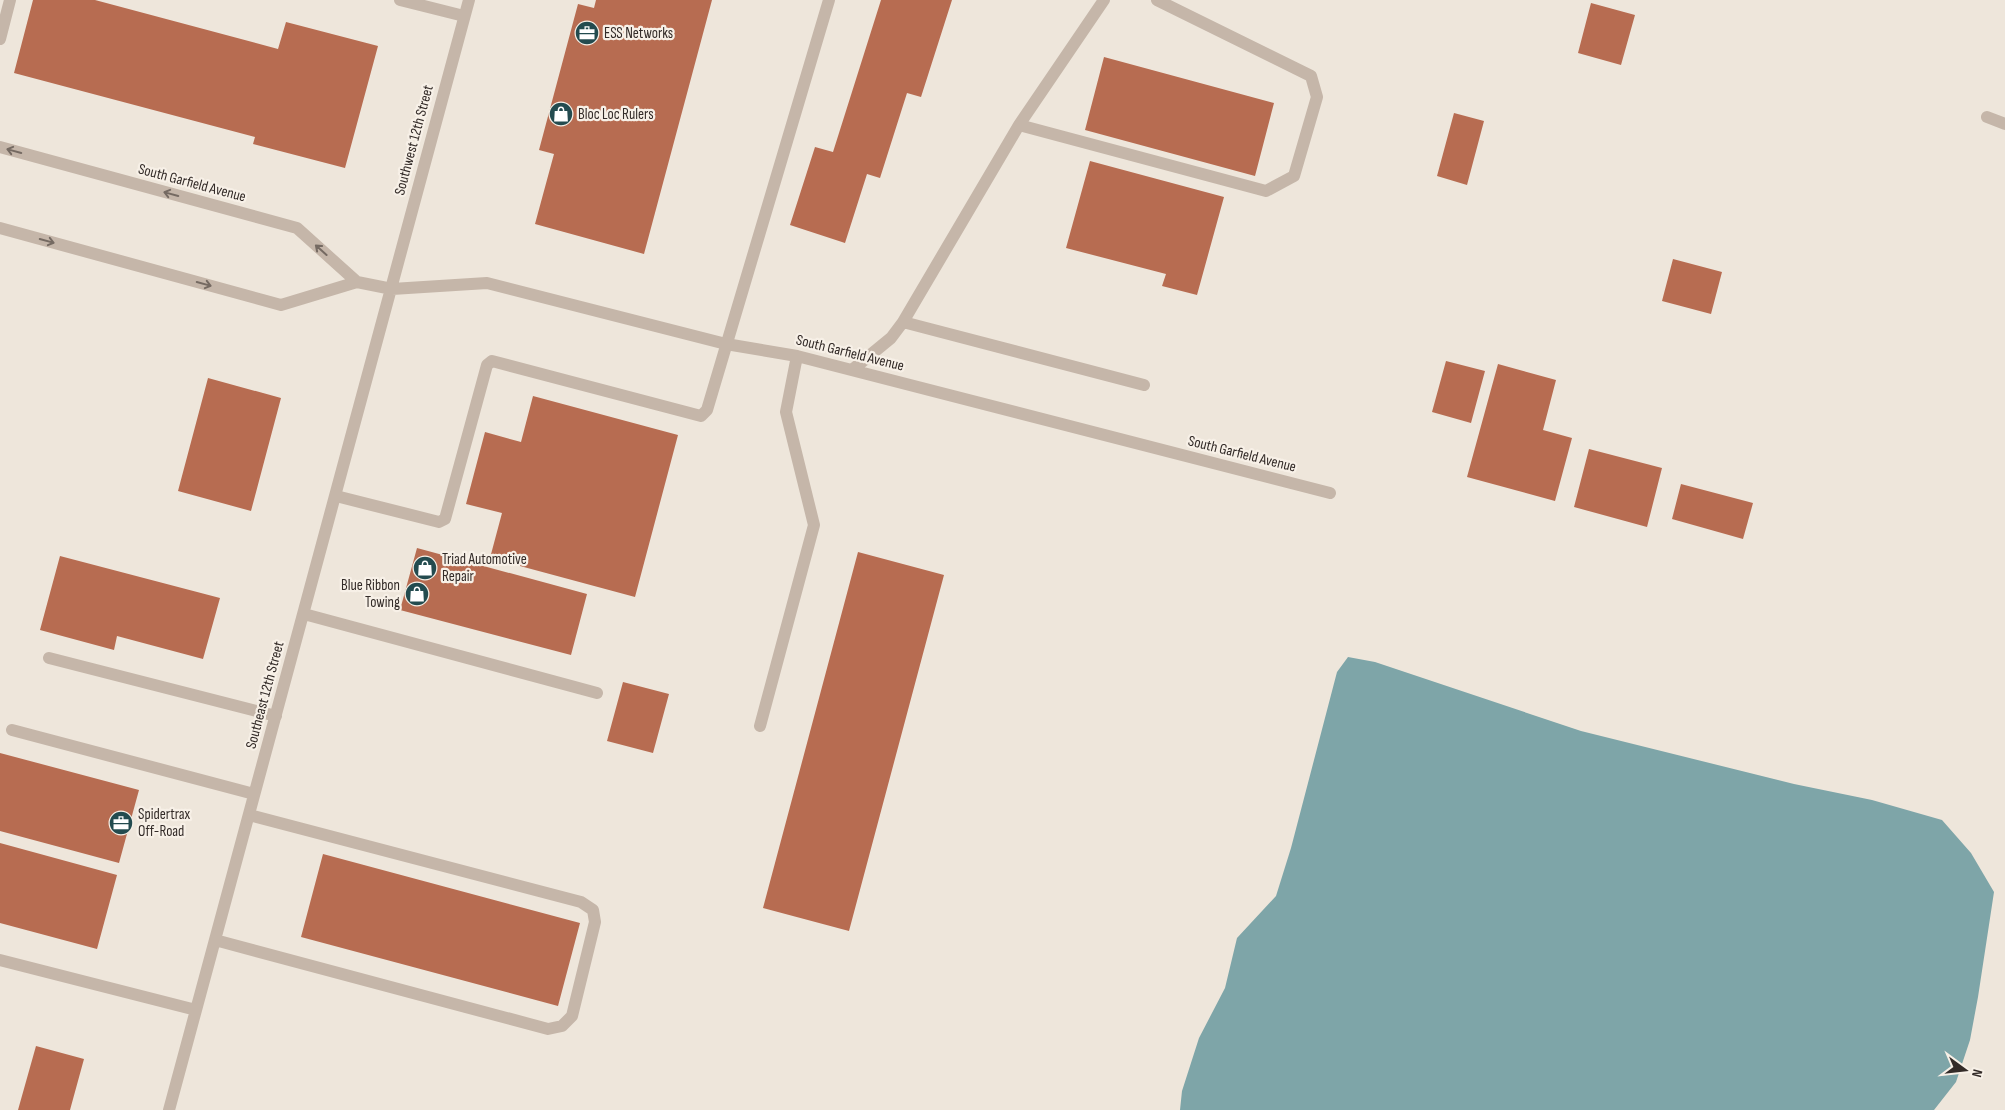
<svg xmlns="http://www.w3.org/2000/svg" width="2005" height="1110" viewBox="0 0 2005 1110" font-family="'Sofia Sans Condensed',sans-serif">
	<style>
		.water { fill: #7ea5a8 }
		.building { fill: #b76c51 }
		.lines { fill: none; stroke-linecap: round; stroke-linejoin: round }
		.minor { stroke: #c5b6a9; stroke-width: 12 }
		.oneway { stroke: #756a62 }
		.labels { text-anchor: middle; dominant-baseline: central; stroke-width: 4.5; stroke-linejoin: round; paint-order: stroke }
		.poi-label { font-size: 15px; fill: #332b28; stroke: #f7f0e7; text-anchor: start }
		.street-label { font-size: 15px; fill: #332b28; stroke: #f7f0e7 }
	</style>
	<rect width="100%" height="100%" fill="#eee6db"/>
	<path class="water" d="M1348,657L1375,662L1581,731L1794,784L1872,800L1942,820L1971,853L1994,892L1978,997L1970,1040L1956,1082L1934,1110H1180L1182,1091L1199,1038L1225,988L1237,938L1276,896L1291,848L1337,672Z"/>
	<path class="building" d="M33,0H95L278,49L286,22L378,46L345,168L253,144L255,137L14,73Z
		M596,0H712L644,254L535,224L554,154L539,150L578,4L594,8Z
		M881,0H952L921,97L907,93L880,178L867,174L845,243L790,225L815,147L833,152Z
		M1591,3L1635,15L1621,65L1578,53Z
		M1104,57L1274,103L1255,176L1085,130Z
		M1454,113L1484,121L1467,185L1437,176Z
		M1090,161L1224,197L1197,295L1162,286L1166,274L1066,248Z
		M1673,259L1722,272L1711,314L1662,301Z
		M1446,361L1485,371L1471,423L1432,412Z
		M1498,364L1556,380L1543,430L1572,438L1555,501L1467,477Z
		M208,378L281,398L251,511L178,491Z
		M533,396L678,435L635,597L490,558L502,513L466,504L485,432L521,442Z
		M1589,449L1662,468L1647,527L1574,507Z
		M1681,484L1753,503L1743,539L1672,519Z
		M417,548L587,594L571,655L400,610Z
		M858,552L944,575L849,931L763,908Z
		M60,556L220,598L203,659L117,636L114,650L40,630Z
		M623,682L669,694L653,753L607,741Z
		M0,753L139,790L119,863L0,831Z
		M0,843L117,875L97,949L0,923Z
		M323,854L580,923L558,1006L301,937Z
		M36,1046L84,1059L70,1110H18Z"/>
	<g class="lines">
		<path class="minor" d="M400,0L464,16
			M0,39L10,0
			M1987,117L2005,124
			M1019,125L1266,191L1294,176L1317,97L1311,76L1157,0
			M0,147L297,228L357,282
			M0,228L281,305L357,282L392,289L487,283L726,344L797,356L1330,493
			M903,322L1144,385
			M852,370L891,338L903,322L1019,125L1104,0
			M336,496L439,522L445,519L487,365L492,361L701,416L707,410L829,0
			M304,614L597,693
			M49,658L276,716
			M760,726L814,525L786,412L797,356
			M12,730L254,794
			M215,940L548,1029L562,1026L572,1016L595,922L593,910L581,902L249,815
			M0,960L196,1010
			M169,1110L469,0"/>
	</g>
	<defs><path id="oneway-shaft" d="M-6 0H5M1.5-3L5.5 0L1.5 3" fill="none" stroke-width="1.6" stroke-linecap="round" stroke-linejoin="round" transform="scale(1.25)"/></defs>
	<g class="oneway">
		<use href="#oneway-shaft" transform="translate(14 151) rotate(-165)"/>
		<use href="#oneway-shaft" transform="translate(171 194) rotate(-165)"/>
		<use href="#oneway-shaft" transform="translate(47 241) rotate(15)"/>
		<use href="#oneway-shaft" transform="translate(321 250) rotate(-138)"/>
		<use href="#oneway-shaft" transform="translate(204 284) rotate(15)"/>
	</g>
	<defs>
		<g id="office-disc" transform="scale(1.25)"><circle r="9.5" fill="#234b4f" stroke="#f7f0e7"/><path d="M-6-3h4V-5.5h4V-3h4V5H-6ZM-1-4.5V-3h2v-1.5ZM-6 0V1H6V0Z" fill="#fff"/></g>
		<g id="shop-disc" transform="scale(1.25)"><circle r="9.5" fill="#234b4f" stroke="#f7f0e7"/><path d="M-5-2.5h2.3a2.7 3.5 0 0 1 5.4 0H5L5.5 6h-11ZM-1.5-2.5h3a1.5 2.3 0 0 0-3 0Z" fill="#fff"/></g>
	</defs>
	<g fill-rule="evenodd">
		<use href="#office-disc" x="587" y="33"/>
		<use href="#shop-disc" x="561" y="114"/>
		<use href="#shop-disc" x="425" y="568"/>
		<use href="#shop-disc" x="417" y="594"/>
		<use href="#office-disc" x="121" y="823"/>
	</g>
	<g class="labels">
		<g class="poi-label">
			<text x="604" y="33">ESS Networks</text>
			<text x="578" y="114">Bloc Loc Rulers</text>
			<text x="442" y="559">Triad Automotive<tspan x="442" dy="17">Repair</tspan></text>
			<text x="400" y="585" text-anchor="end">Blue Ribbon<tspan x="400" dy="17">Towing</tspan></text>
			<text x="138" y="814">Spidertrax<tspan x="138" dy="17">Off-Road</tspan></text>
		</g>
		<g class="street-label">
			<text transform="translate(414 140) rotate(-75)">Southwest 12th Street</text>
			<text transform="translate(192 183) rotate(15)">South Garfield Avenue</text>
			<text transform="translate(850 353) rotate(14)">South Garfield Avenue</text>
			<text transform="translate(1242 454) rotate(14)">South Garfield Avenue</text>
			<text transform="translate(265 695) rotate(-75)">Southeast 12th Street</text>
		</g>
	</g>
	<g transform="translate(1965 1070) rotate(105)" stroke="#f7f0e7" stroke-width="4" paint-order="stroke">
	<path d="M0-4L9 19L0 12L-9 19Z" fill="#332b28"/>
	<text y="-8" font-size="14" font-weight="bold" text-anchor="middle" fill="#332b28">N</text>
	</g>
</svg>
